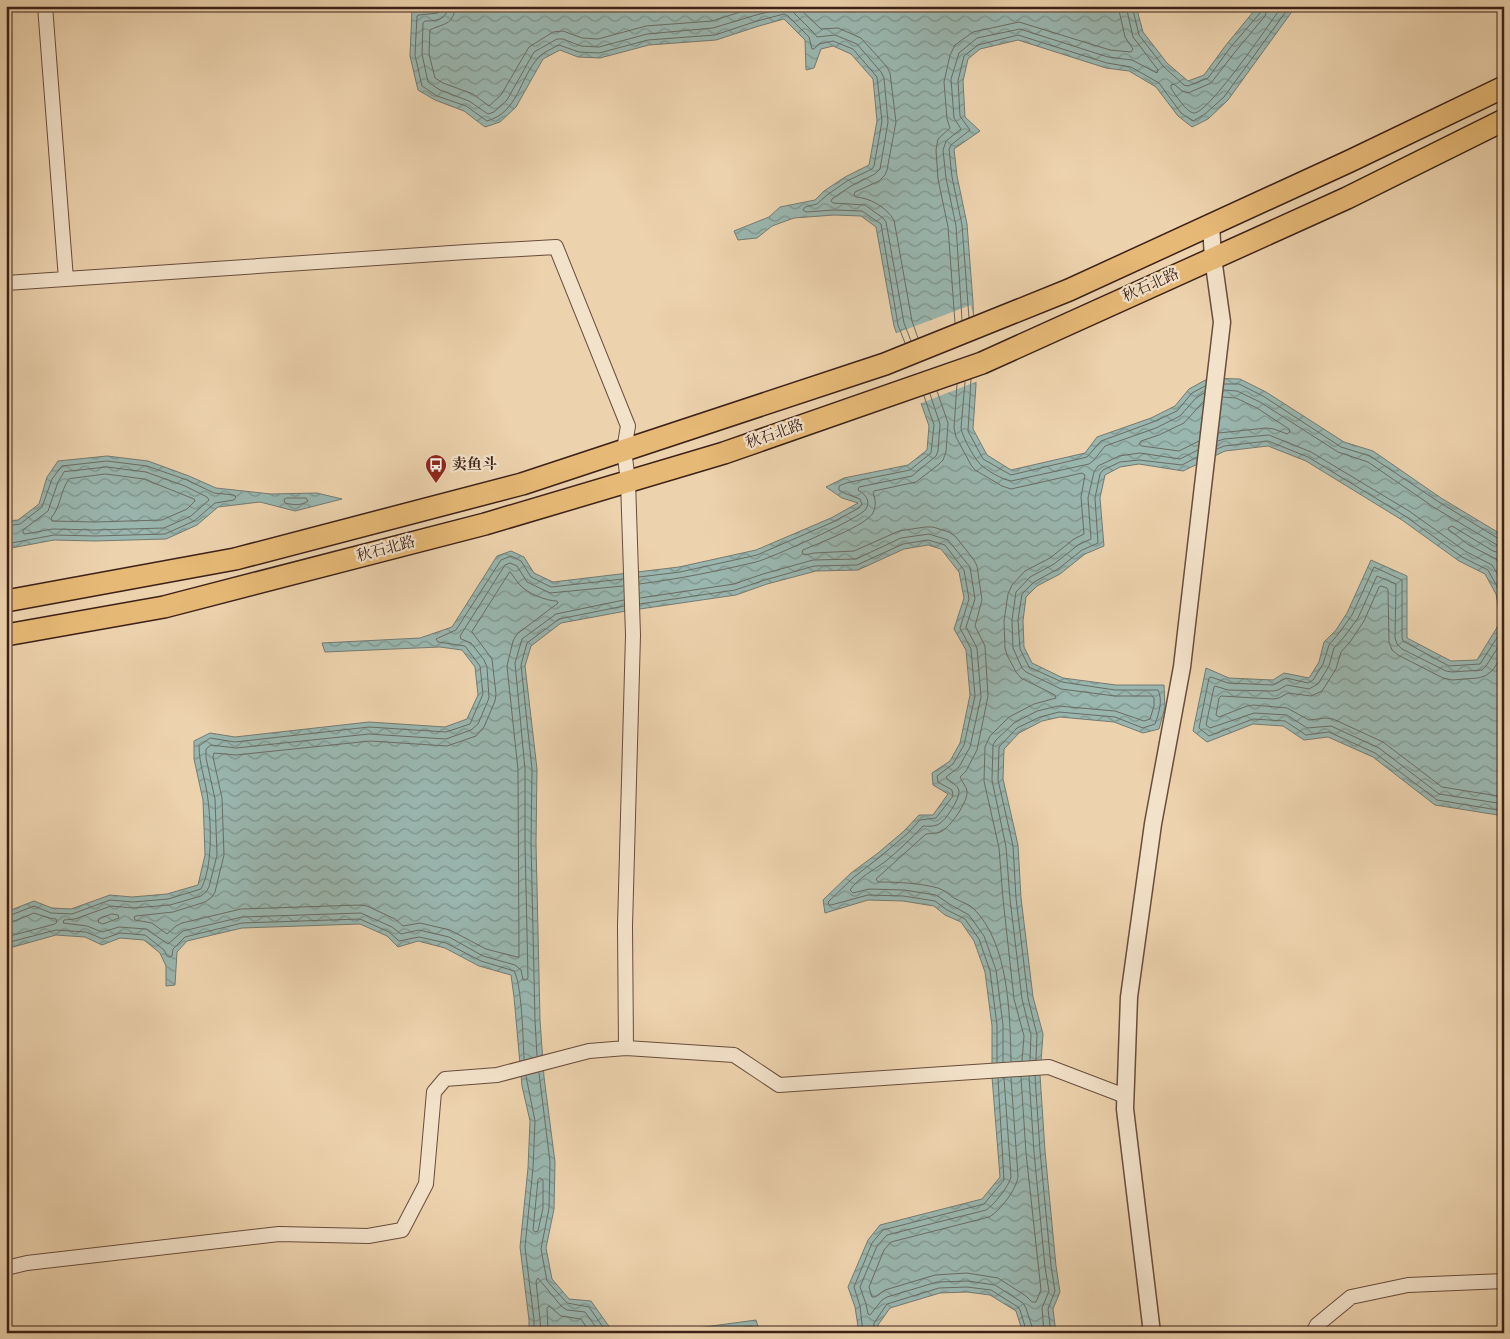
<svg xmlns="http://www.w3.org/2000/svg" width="1510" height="1339" viewBox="0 0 1510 1339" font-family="Vollkorn,'Noto Serif SC',serif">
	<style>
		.water { fill: url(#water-waves); stroke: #747a72 }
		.pier { fill: #ecd2ad }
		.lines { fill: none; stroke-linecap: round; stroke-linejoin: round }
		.shore { stroke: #6a6c63; stroke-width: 1 }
		.minor-casing { stroke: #684d3c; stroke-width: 16 }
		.tertiary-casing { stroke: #684d3c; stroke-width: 19 }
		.primary-casing { stroke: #3c2117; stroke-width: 24 }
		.minor { stroke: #f3e2ca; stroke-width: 14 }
		.tertiary { stroke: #f3e2ca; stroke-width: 16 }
		.primary { stroke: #e6b976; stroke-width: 21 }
		.labels { text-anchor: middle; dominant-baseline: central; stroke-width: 4.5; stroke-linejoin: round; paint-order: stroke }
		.street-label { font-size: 15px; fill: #3c2117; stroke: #f3e2ca }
		.poi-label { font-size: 15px; font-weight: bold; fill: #3c2117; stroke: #f3e2ca; text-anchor: start }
	</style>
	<defs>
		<pattern id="water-waves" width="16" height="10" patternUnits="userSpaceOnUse" patternTransform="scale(1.25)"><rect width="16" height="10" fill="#99b6af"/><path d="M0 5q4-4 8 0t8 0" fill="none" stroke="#7e948d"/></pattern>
	</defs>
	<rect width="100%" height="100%" fill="#ecd2ad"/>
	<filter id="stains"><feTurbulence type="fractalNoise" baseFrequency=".004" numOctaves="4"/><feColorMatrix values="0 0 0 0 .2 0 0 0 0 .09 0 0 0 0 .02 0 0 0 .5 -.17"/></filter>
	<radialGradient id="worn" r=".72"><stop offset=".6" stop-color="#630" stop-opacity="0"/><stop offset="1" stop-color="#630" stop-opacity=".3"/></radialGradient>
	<path class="water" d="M449,6H1136L1143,32L1167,63L1188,81L1204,75L1226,45L1258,6H1296L1228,100L1208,119L1192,127L1178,116L1156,87L1129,71L1106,68L1018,40L980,49L968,59L963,81L965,117L980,131L954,149L957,176L967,224L973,302L976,385L973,429L987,455L1011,470L1085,453L1097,437L1151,418L1175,406L1189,389L1209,378L1240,379L1266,392L1344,442L1373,451L1441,498L1504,536V816L1435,805L1373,757L1328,737L1304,740L1283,726L1253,724L1207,742L1193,731L1206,668L1229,678L1273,680L1284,673L1309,678L1319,662L1324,642L1336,630L1347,613L1371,560L1407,576V638L1451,661L1477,660L1501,621L1496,594L1485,574L1459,561L1402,520L1306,461L1268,446L1225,451L1183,471L1139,464L1120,467L1105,475L1100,498L1104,546L1085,554L1060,574L1037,586L1026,597L1023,621L1024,647L1032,663L1063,678L1116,685H1164L1165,707L1159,729L1143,733L1114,722L1060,717L1042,721L1019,733L1004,749L1003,779L1018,845L1021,898L1033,997L1043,1034L1040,1075L1045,1151L1056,1266L1060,1292L1053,1309L1056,1333H1023L1016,1311L990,1295L967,1292L940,1293L890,1308L878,1325V1333H859L855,1307L848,1287L868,1240L880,1225L982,1199L1000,1177L992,1077V1026L985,972L974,941L961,922L945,915L934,906L903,901L868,900L825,913L823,900L851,873L878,853L904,831L919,815H933L948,794L933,785L932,773L950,761L960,743L970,695L966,650L954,629L964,598L959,572L941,549L928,545L904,549L858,570L816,571L767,584L736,595L626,611L561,623L531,646L525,666L537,769L536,843L540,1020L544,1077L555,1162L554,1209L546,1248L552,1279L569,1299L591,1301L613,1332L616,1333H529V1320L520,1247L528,1168L530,1121L522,1086L514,997L511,975L479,966L445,948L418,941L398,947L387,936L360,924L242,928L187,941L177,952L175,985L166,986V966L160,953L144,940L120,938L102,945L85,937L56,935L6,949V912L34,901L52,908L71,909L110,895L132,897L167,894L198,885L205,855L203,800L194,759V741L210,733L235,737L369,722L445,727L467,719L478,695L475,667L462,650L440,647L325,652L322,643L420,638L452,627L497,556L511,551L524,557L534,573L553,582L679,567L756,550L831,518L858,503L842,498L826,487L844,478L908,465L927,450L929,426L894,326L876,227L861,216L834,215L794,218L772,226L757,238L738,240L734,231L769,217L780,207L815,200L824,191L845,177L869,165L877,121L873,79L851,54L833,46L821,49L814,68L806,70L805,40L784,19L759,26L716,40L649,45L600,58L578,57L560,50L543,59L516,107L500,122L485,127L464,111L435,100L418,90L410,56L412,9H431Z
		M107,456L148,461L189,476L216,488L271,494L317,493L342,499L295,511L260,502L218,507L197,525L166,539L95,541L54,540L6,549V521L18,520L39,504L47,477L58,461Z
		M756,1320L760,1333H660Z"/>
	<path class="pier" d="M971,305L977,334L978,381L919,404L894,334Z"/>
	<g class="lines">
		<path class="shore" d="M441,6V10L438,13L419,15L417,16L415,55L422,86L437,96L466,106L487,121C519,112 519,78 539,57C544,52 553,48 559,45L579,52L599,53L648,40L715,35L757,21L784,14L788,16L809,37L812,49H814L819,44L833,41L853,49L877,77L882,121L874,166L872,169L847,181L827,195L817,204L805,207L803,210L806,212L834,210L862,211L881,224L898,325L905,343
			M448,6C447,20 436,21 425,21L423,23L422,54L428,82L440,90L469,101L488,114L494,112L507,100L534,52L557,39H563L581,46L599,47L647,34L713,28L756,15L784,8L792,11L813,32L817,37L835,35L857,44L881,72L884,78L888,122L880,169L875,174L851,186L832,199L831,201L833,203L865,205L883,218L886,222L904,323L911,341
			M455,6C454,26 443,23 430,30L429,54L435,78L443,83L473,94L489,106L501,95L529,47L553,32L563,31L582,38L598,39L646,26L712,21L759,6
			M797,6L821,29L838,28L861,38L887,67L890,73L896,122L887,170L885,175L879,181L855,192L854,195L856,197C870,198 886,207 894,220L912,321L918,338
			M1132,6L1139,35L1163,66L1184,85L1188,86L1208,78L1230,48L1260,13L1262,6
			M1268,6L1265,16L1235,52L1211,83L1188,93L1182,91L1174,84L1171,85V88C1174,93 1187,113 1194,113C1209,113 1270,23 1282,6
			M969,318L962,225L952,177L949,149L951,145L970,130L960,116L958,81L964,56L978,45L1018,35L1107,63L1131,67L1159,83L1181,113L1193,121L1205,114L1224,97L1290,6
			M962,320L956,226L946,178L943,150L946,141L961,129L954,118L951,79L959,53L977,38L1020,29L1108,57L1132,60L1157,73L1158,70L1133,37L1126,6
			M955,323L948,227L938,179L936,150L938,139L950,128L947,119L944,82L950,55L955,45L973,32L1019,22L1110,50L1131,52L1133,49L1125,37L1118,6
			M971,379L968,431L983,459L1011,475L1087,457L1101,441L1153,422L1177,411L1192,393L1205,386
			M965,382L961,428C962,436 974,458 980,464C986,470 1003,480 1011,481L1089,464L1094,460L1105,446L1156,428L1180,416L1196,398L1204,393
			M957,384L954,428L956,437L971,465L975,470L1002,486L1011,489L1082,473L1085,475L1081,497L1084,534L1074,539L1050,558L1025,571L1012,585L1008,594L1004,621L1005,648L1007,655L1016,672L1021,678L1055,695L1056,698L1034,704L1009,717L990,736L985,747L984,781L999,848L1003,899L1014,999L1024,1036L1022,1061
			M1224,384H1239L1263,396L1341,447L1370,456L1439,502L1499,539L1504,540
			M1224,390L1237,391L1260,402L1338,452L1368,462L1435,508L1497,545L1504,546
			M937,391L948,423L946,452L943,460L938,465L916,482L874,491L873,493C876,500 876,506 873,513C865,526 819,543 803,550L802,553L805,555L814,553L854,551L899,531L925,527H933L949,532L956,537L974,560L977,566L982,600L975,626L985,646L988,696L977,750L966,771L960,777C962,782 966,786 967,791C968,802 951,826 942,831C937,834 932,833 926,834L876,879L878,882C898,882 919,883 938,888C945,890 949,895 954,898C961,902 969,904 974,909C1009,944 1010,1015 1011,1061
			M1219,433L1266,428L1274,429L1287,434L1290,432L1289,429L1257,408L1236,398L1223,397
			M1199,441L1179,451L1142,446L1139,444L1141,441L1159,435L1184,423L1203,402
			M1218,441L1224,439L1269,435L1311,452L1409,511L1465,551L1492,565L1504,585
			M1217,449L1224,446L1268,441L1308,457L1405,516L1462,557L1488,570L1500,592L1504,609
			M107,467L146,472L185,486L207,497L209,500L191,516L164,528L95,530L53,529L25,534L23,533V530L48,511L58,482L64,472Z
			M106,474L144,479L194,499L195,501L187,509L162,520L95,522L52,521L51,518C61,507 60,491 69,479Z
			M287,498H306L308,501C301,506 293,505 285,503L284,500Z
			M6,526L20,524L42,507L52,479L62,466L107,461L147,466L187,480L214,493L234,495L236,497L234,500L215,503L194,521L165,534L95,536L54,535L6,544
			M1504,554L1493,551L1452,526L1448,528L1449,530L1469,545L1496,559L1504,569
			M510,572C514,576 516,581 520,585C527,593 546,601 557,601L558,603L517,634L513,641L507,666L518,770L519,957H517L486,949L450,930L420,923L403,926L395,919L367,906L360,905L241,909L182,923L176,926L167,934L152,923L135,920L134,917L136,916L173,912L205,902L212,897L215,892L224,855L222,798L213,757L214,753L236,755L370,741L447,746L476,736L484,727L495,701L496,694L492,659L472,632Z
			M639,577L680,572L757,555L833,522L859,508L862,504L860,499L844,493L839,490V486L846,483L910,470L931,453L934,425L924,396
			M639,584C679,579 718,571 756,562C771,558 861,518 866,509C871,500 865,494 858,490L859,487L912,476L936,456L938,451L940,424L930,394
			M623,586L550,593L527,582L517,566L510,563L505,565L460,636L461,639L471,643L484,660L487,667L489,698L478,724L471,730L446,739L369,734L236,748L211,745L206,749V758L215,799L217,855L209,887L206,892L201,896L170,905L133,908L111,906L75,919L64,920L63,923L87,926L102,932L119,927L146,929L168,944L183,931L242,917L361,913L392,927L401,934L419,930L449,937L483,956L515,965L521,970L523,980H526L528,978L525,843V769L515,663L522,639L556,614L624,600
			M640,598L734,584L763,574L813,560L856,559L901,538L929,534L948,540L970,567L975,599L966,627L977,648L981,697L970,747L959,767L946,777C950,783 958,784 959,791C960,799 945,821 939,824C934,827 928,826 923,826C911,839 899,850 886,861C874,870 858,878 850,890L853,893L869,889L904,890L936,895L951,905L969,915L984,936L996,970L1003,1025V1062
			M640,604L735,590L765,580L814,566L857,565L903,544L928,540L945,545L964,570L969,599L960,628L971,649L975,696L964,745L953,764L937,776L938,782L952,790L953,796L936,818L920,820L907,834L881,856L854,877L828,902L829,905H831L868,895L903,896L935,901L947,910L965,919L979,939L990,971L997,1025V1062
			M1504,627L1480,664L1449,666L1403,641L1402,637V580L1374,567L1352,615L1339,633L1329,645L1323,664L1313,680L1308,683L1286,678L1273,685L1228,683L1211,677L1209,678L1199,728L1209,736L1253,719L1285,721L1306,735L1329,732L1375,753L1437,800L1504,811
			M1504,638L1486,666L1482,670L1452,672L1446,671L1402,649L1397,644L1395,638L1396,584L1377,576L1358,618L1344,637L1334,648L1329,666L1318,684L1309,689L1287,685L1278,690L1273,691L1228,690L1215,686L1214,687L1206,725L1210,728L1254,713L1287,715L1307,728L1331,726L1379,748L1439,794L1504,804
			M1504,652L1493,670L1485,676L1478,678L1452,680L1443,678L1398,655L1392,650L1389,642L1388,590L1387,588L1381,586L1379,587L1364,621L1350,642L1341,652L1336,669L1322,691L1311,696L1288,693L1279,698L1273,699L1221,696L1219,698L1216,715L1219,717L1247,706L1254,705L1287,708L1309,720L1326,718L1333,719L1383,742L1442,787L1504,797
			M112,914L118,915L119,918L103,924L98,922L99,919Z
			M6,917L34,906L51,913L72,914L110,900L133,902L168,899L201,889C213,866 211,825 208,800C206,781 199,764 199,746L210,738L235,742L369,727L446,732L470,724L483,694L480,666L465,646L438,642L436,639L438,638L456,630L501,560L511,556L521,561L531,577L551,587L623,579
			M6,923L12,922L34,913L49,918L56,919L57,922L55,924L6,937
			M6,943L56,930L86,932L103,939L120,933L145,935L164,950L167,956L169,957L172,956L173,949L185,937L242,923L360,919L389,932L399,941L419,937L446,943L481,961L514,971C522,984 523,1041 524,1059
			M537,1056L535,1020L531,843L532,769L521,665L527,643L559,619L624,606
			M1030,1060L1031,1035L1022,999L1010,899L1006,847L992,780L993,745L996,740L1014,723L1037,711L1058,706L1115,711L1144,721L1150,719L1154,706V698L1152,696H1115L1061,689L1026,672L1022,668L1013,648L1012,620L1016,592L1030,577L1054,564L1078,545L1091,539L1088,498L1094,472L1098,466L1119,456L1140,453L1180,459L1198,450
			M1036,1060L1037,1035L1028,998L1016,898L1013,846L998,780L999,747L1017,728L1040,717L1059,712L1115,717L1143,728L1155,724C1159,713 1163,700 1158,690H1115L1062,682L1029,667L1020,649L1018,620L1022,594L1034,582L1058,569L1082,550L1098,543L1095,498L1100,474L1103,470L1120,462L1139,460L1182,465L1197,457
			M539,1073L550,1162L549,1208L541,1249L547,1281L567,1303L589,1307L607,1333
			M526,1076L535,1121L533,1168L525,1247L534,1320V1333
			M1029,1076L1034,1152L1045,1267L1049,1291L1042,1308L1044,1333
			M1035,1076L1040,1151L1051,1266L1055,1291L1048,1309L1051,1333
			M1004,1078L1011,1177C1009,1186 994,1205 986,1210L887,1235L877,1246L860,1287L866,1304L868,1314L870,1315L882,1300L887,1297L937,1282L968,1281L995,1285L1023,1303L1026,1308L1034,1333
			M1011,1078L1018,1176C1017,1189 1000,1211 989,1217L891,1242L884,1250L869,1287L872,1297H875L885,1290L935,1275L967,1273L998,1278L1026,1296L1032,1302H1036L1041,1290L1026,1153L1021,1077
			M540,1178L543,1180V1208L538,1231L535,1232L533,1230L538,1180Z
			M541,1333L540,1320L536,1281L538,1278L562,1307L567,1310L585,1312L600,1333
			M548,1333L547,1308L549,1306L561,1316L581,1319L590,1333
			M699,1333L751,1326L753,1327L755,1333
			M863,1333L860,1306L854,1287L872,1243L883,1230L984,1204L1004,1180L998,1079
			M874,1333V1323L887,1304L939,1288L967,1287L991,1290L1018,1307L1020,1310L1027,1333"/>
		<g class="minor-casing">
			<path id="minor" d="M45,6L66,279
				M6,283L466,252L556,247L628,426L624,450L628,481L633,635L625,926L626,1048
				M6,1268L27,1263L279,1234L368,1236L402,1230L426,1184L434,1092L445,1079L497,1075L589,1051L626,1048L734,1055L779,1085L1049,1067L1125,1096
				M1313,1333L1317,1325L1351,1297L1408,1285L1504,1281"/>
		</g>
		<g class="tertiary-casing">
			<path id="tertiary" d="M1152,1333L1125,1109L1129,997L1153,824L1182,667L1222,322L1213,258L1211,225"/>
		</g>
		<g class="primary-casing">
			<path id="primary" d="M6,601L235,559L522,484L885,364L1069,290L1350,161L1504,87
				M6,635L164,607L485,524L724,453L982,363L1347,198L1504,120"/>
		</g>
		<use href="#minor" class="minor"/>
		<use href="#tertiary" class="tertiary"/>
		<use href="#primary" class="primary"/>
	</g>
	<defs>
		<g id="bus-pin" transform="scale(1.125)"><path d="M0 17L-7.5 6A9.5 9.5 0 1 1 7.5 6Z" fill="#8f2418" stroke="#f3e2ca"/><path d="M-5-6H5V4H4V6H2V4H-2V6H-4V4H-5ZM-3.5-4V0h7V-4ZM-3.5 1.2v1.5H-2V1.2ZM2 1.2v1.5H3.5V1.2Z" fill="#fff"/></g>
	</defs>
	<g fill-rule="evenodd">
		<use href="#bus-pin" x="436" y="465"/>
	</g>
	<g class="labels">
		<g class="street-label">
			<text transform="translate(1151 286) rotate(-24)">秋石北路</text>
			<text transform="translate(775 435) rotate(-19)">秋石北路</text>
			<text transform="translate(386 550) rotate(-15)">秋石北路</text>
		</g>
		<g class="poi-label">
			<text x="452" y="465">卖鱼斗</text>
		</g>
	</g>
	<rect width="1510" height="1339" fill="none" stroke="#ecd2ad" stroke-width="25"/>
	<rect x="8" y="8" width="1495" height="1324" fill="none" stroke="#3c2117" stroke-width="2.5"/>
	<rect x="12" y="12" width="1485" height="1314" fill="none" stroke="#3c2117"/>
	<rect width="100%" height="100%" filter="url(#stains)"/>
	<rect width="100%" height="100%" fill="url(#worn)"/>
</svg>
